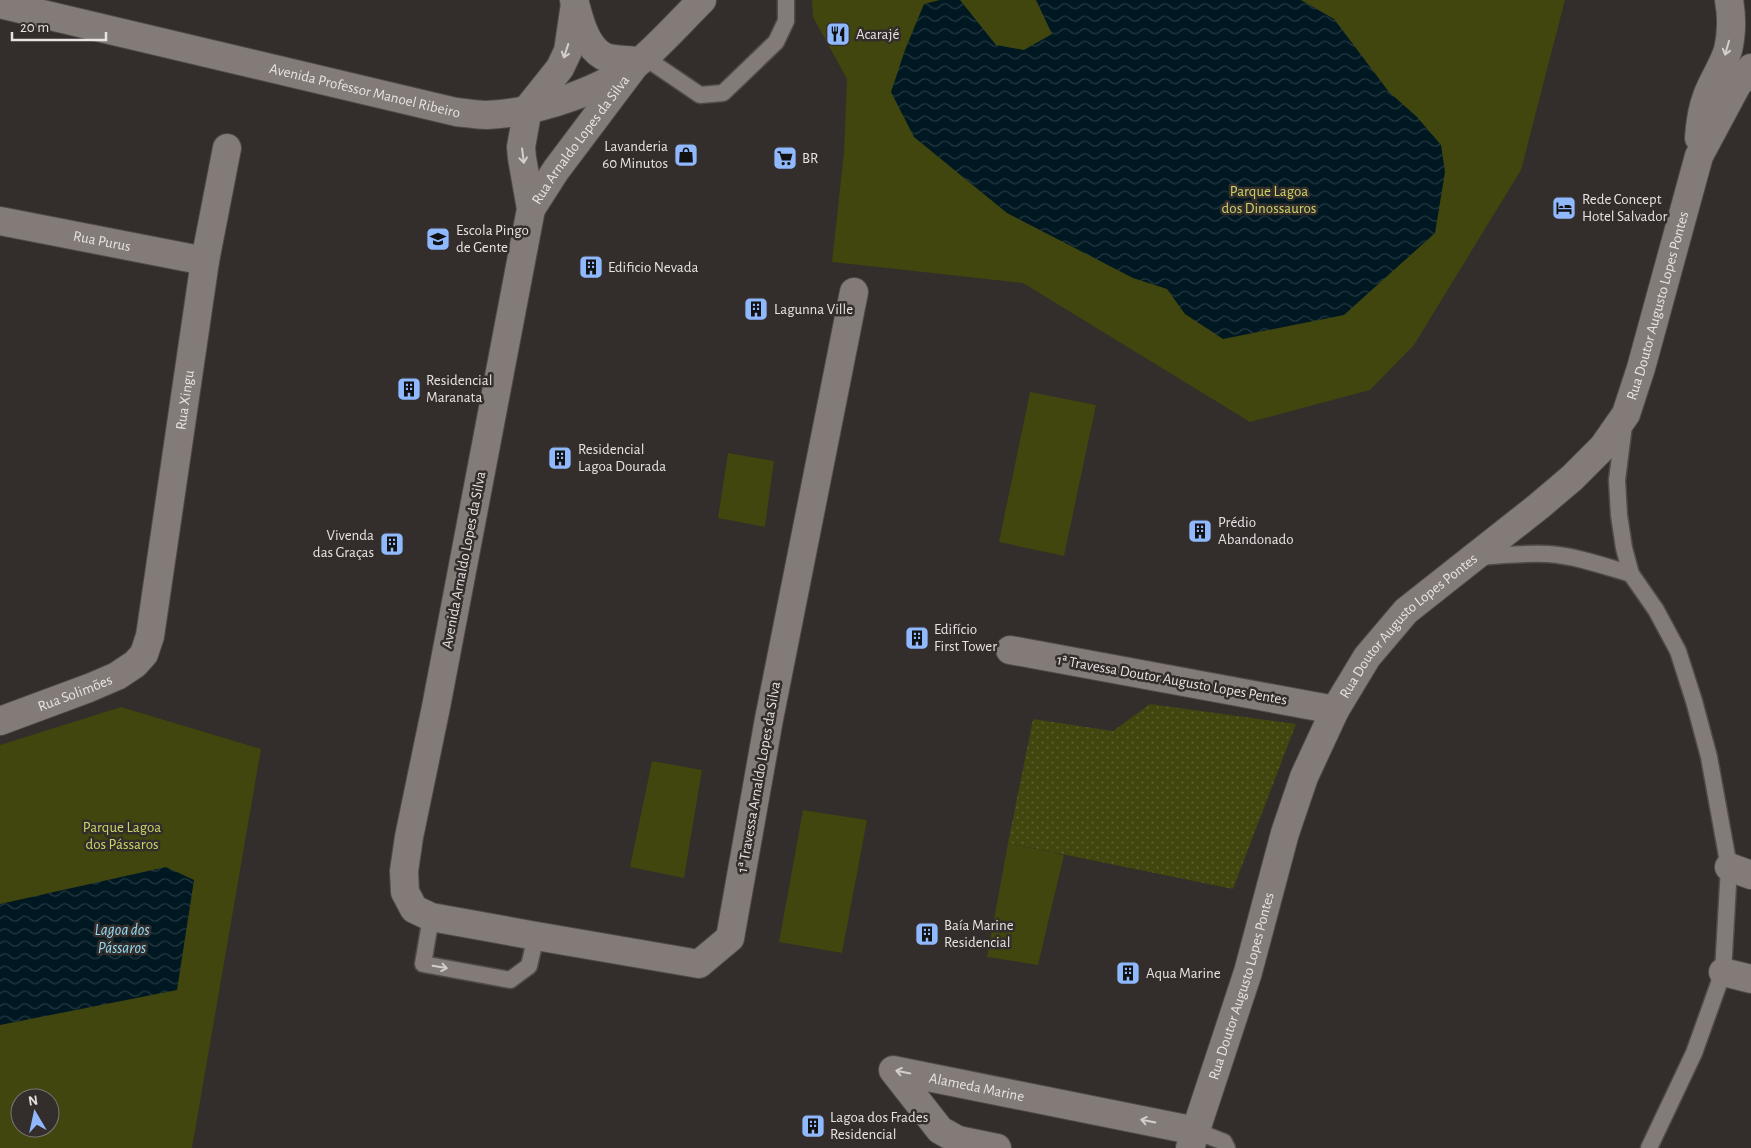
<svg xmlns="http://www.w3.org/2000/svg" width="1751" height="1148" viewBox="0 0 1751 1148" font-family="'Alegreya Sans',sans-serif">
	<style>
		.grass { fill: url(#grass-dots) }
		.park { fill: #41450e; fill-rule: evenodd }
		.water { fill: url(#water-waves) }
		.lines { fill: none; stroke-linecap: round; stroke-linejoin: round }
		.service-casing { stroke: #504b49; stroke-width: 19 }
		.minor-casing { stroke: #504b49; stroke-width: 30 }
		.tertiary-casing { stroke: #504b49; stroke-width: 30 }
		.service { stroke: #827b78; stroke-width: 16 }
		.minor { stroke: #827b78; stroke-width: 28 }
		.tertiary { stroke: #827b78; stroke-width: 28 }
		.oneway { stroke: #d3cecd }
		.labels { text-anchor: middle; dominant-baseline: central; stroke-width: 5; stroke-linejoin: round; paint-order: stroke }
		.poi-label { font-size: 15px; fill: #e7e3e2; stroke: #332d2b; text-anchor: start }
		.street-label { font-size: 15px; fill: #e7e3e2; stroke: #332d2b }
		.park-label { font-size: 15px; fill: #cbd568; stroke: #332d2b }
		.water-label { font-size: 16px; font-style: italic; fill: #94dbf6; stroke: #332d2b }
	</style>
	<defs>
		<pattern id="grass-dots" width="8" height="8" patternUnits="userSpaceOnUse" patternTransform="scale(1.25)"><rect width="8" height="8" fill="#41450e"/><path d="M2 2h.1M6 6h.1" fill="none" stroke="#5c6031" stroke-width="1.8" stroke-linecap="round"/></pattern>
		<pattern id="water-waves" width="16" height="10" patternUnits="userSpaceOnUse" patternTransform="scale(1.25)"><rect width="16" height="10" fill="#001822"/><path d="M0 5q4-4 8 0t8 0" fill="none" stroke="#253942"/></pattern>
	</defs>
	<rect width="100%" height="100%" fill="#332d2b"/>
	<path class="grass" d="M1150,704L1296,724L1233,889L1008,843L1033,719L1113,731Z"/>
	<path class="park" d="M812,0H1565L1521,170L1414,345L1370,390L1250,422L1023,283L832,262L844,152L847,79L813,17Z
		M1030,392L1096,405L1064,556L999,542Z
		M728,453L774,461L765,527L718,518Z
		M121,707L261,749L192,1148H0V745ZM20,1098H50V1128H20Z
		M652,761L702,770L684,878L630,867Z
		M803,810L867,820L842,953L779,942Z
		M1008,843L1064,855L1038,965L987,957Z"/>
	<path class="water" d="M940,0H960L996,45L1024,50L1052,34L1036,0H1301L1334,19L1389,92L1417,117L1441,145L1445,172L1435,233L1344,315L1223,339L1185,314L1167,289L1133,278L1007,213L914,137L891,92L905,50L924,4Z
		M166,867L194,880L177,990L0,1025V904Z"/>
	<g class="lines">
		<g class="service-casing">
			<path id="service" d="M644,57L700,95L723,93L776,42L786,21V0
				M1624,425L1617,480L1619,515L1624,548L1631,574L1656,610L1678,651L1694,701L1709,757L1729,867L1723,972L1694,1053L1649,1148
				M1478,557C1501,555 1524,553 1548,554C1576,556 1604,566 1631,574
				M431,917L423,964L510,980L529,966L536,936
				M1196,1131L1224,1142L1227,1148"/>
		</g>
		<g class="minor-casing">
			<g id="minor">
				<path d="M528,108L521,147L522,158L531,209L436,707L409,837L404,871L405,892L414,909L431,917L536,936L699,964L730,938L769,719L854,292"/>
				<path id="s1" d="M531,209L556,170L638,61C629,60 610,60 603,56C585,46 579,18 574,0"/>
				<path id="s2" d="M0,221L205,261"/>
				<path d="M1010,650L1335,710"/>
				<path id="s3" d="M0,721L89,688L117,676L135,664L144,654L150,636L205,261L227,148"/>
				<path d="M1729,867L1751,875"/>
				<path d="M1723,972L1751,979"/>
				<path id="s4" d="M997,1148L958,1140L940,1130L893,1070L1196,1131"/>
			</g>
		</g>
		<g class="tertiary-casing">
			<g id="tertiary">
				<path id="s5" d="M0,4L456,112C466,113 476,115 486,115C537,113 606,90 645,57C665,39 683,19 702,0"/>
				<path d="M528,108L560,68L568,51L575,4"/>
				<path d="M1699,138C1700,123 1702,109 1707,96C1713,80 1723,66 1728,50C1732,33 1732,17 1729,0"/>
				<path id="s6" d="M1190,1148L1248,972L1285,833L1304,777L1335,710L1367,657L1406,611L1539,506L1572,478L1603,447L1626,414L1641,368L1699,156L1737,85L1751,68"/>
			</g>
		</g>
		<use href="#service" class="service"/>
		<use href="#minor" class="minor"/>
		<use href="#tertiary" class="tertiary"/>
	</g>
	<defs><path id="oneway-shaft" d="M-6 0H5M1.5-3L5.5 0L1.5 3" fill="none" stroke-width="1.6" stroke-linecap="round" stroke-linejoin="round" transform="scale(1.25)"/></defs>
	<g class="oneway">
		<use href="#oneway-shaft" transform="translate(1727 48) rotate(106)"/>
		<use href="#oneway-shaft" transform="translate(566 51) rotate(108)"/>
		<use href="#oneway-shaft" transform="translate(523 156) rotate(83)"/>
		<use href="#oneway-shaft" transform="translate(440 967) rotate(10)"/>
		<use href="#oneway-shaft" transform="translate(903 1072) rotate(-169)"/>
		<use href="#oneway-shaft" transform="translate(1148 1121) rotate(-169)"/>
	</g>
	<defs>
		<g id="restaurant-square" transform="scale(1.25)"><rect x="-9" y="-9" width="18" height="18" rx="4" fill="#90b8fd" stroke="#332d2b"/><path d="M-5-6h1v4h1v-4h1v4h1v-4h1v5L-1.5 .5V6h-2V.5L-5-1ZM5-6V6H3V1.5H1.5Q1.5-4 5-6Z" fill="#111"/></g>
		<g id="shop-square" transform="scale(1.25)"><rect x="-9" y="-9" width="18" height="18" rx="4" fill="#90b8fd" stroke="#332d2b"/><path d="M-5-2.5h2.3a2.7 3.5 0 0 1 5.4 0H5L5.5 6h-11ZM-1.5-2.5h3a1.5 2.3 0 0 0-3 0Z" fill="#111"/></g>
		<g id="supermarket-square" transform="scale(1.25)"><rect x="-9" y="-9" width="18" height="18" rx="4" fill="#90b8fd" stroke="#332d2b"/><path d="M-6-5.5h2.5l.6 2H6L4.5 2H-2.5L-4.4-4H-6ZM-1.5 3.2a1.3 1.3 0 1 0 .1 0ZM3 3.2a1.3 1.3 0 1 0 .1 0Z" fill="#111"/></g>
		<g id="hotel-square" transform="scale(1.25)"><rect x="-9" y="-9" width="18" height="18" rx="4" fill="#90b8fd" stroke="#332d2b"/><path d="M-6-4.5h1.5V1H6V5H4.5V3h-9V5H-6ZM-4 0a1.8 1.8 0 1 1 3.6 0ZM.5 0V-2.5h3Q6-2.5 6 0Z" fill="#111"/></g>
		<g id="school-square" transform="scale(1.25)"><rect x="-9" y="-9" width="18" height="18" rx="4" fill="#90b8fd" stroke="#332d2b"/><path d="M0-5L7-2L0 1L-7-2ZM-4 1L0 2.5L4 1V4Q0 6-4 4Z" fill="#111"/></g>
		<g id="building-square" transform="scale(1.25)"><rect x="-9" y="-9" width="18" height="18" rx="4" fill="#90b8fd" stroke="#332d2b"/><path d="M-4-6H4V6H1V3H-1V6H-4ZM-2.5-4.3h1.7v1.8h-1.7ZM.8-4.3h1.7v1.8H.8ZM-2.5-1h1.7V.8h-1.7ZM.8-1h1.7V.8H.8Z" fill="#111"/></g>
	</defs>
	<g fill-rule="evenodd">
		<use href="#restaurant-square" x="838" y="34"/>
		<use href="#shop-square" x="686" y="155"/>
		<use href="#supermarket-square" x="785" y="158"/>
		<use href="#hotel-square" x="1564" y="208"/>
		<use href="#school-square" x="438" y="239"/>
		<use href="#building-square" x="591" y="267"/>
		<use href="#building-square" x="756" y="309"/>
		<use href="#building-square" x="409" y="389"/>
		<use href="#building-square" x="560" y="458"/>
		<use href="#building-square" x="1200" y="531"/>
		<use href="#building-square" x="392" y="544"/>
		<use href="#building-square" x="917" y="638"/>
		<use href="#building-square" x="927" y="934"/>
		<use href="#building-square" x="1128" y="973"/>
		<use href="#building-square" x="813" y="1126"/>
	</g>
	<g class="labels">
		<g class="poi-label">
			<text x="856" y="34">Acarajé</text>
			<text x="668" y="146" text-anchor="end">Lavanderia<tspan x="668" dy="17">60 Minutos</tspan></text>
			<text x="802" y="158">BR</text>
			<text x="1582" y="199">Rede Concept<tspan x="1582" dy="17">Hotel Salvador</tspan></text>
			<text x="456" y="230">Escola Pingo<tspan x="456" dy="17">de Gente</tspan></text>
			<text x="608" y="267">Edificio Nevada</text>
			<text x="774" y="309">Lagunna Ville</text>
			<text x="426" y="380">Residencial<tspan x="426" dy="17">Maranata</tspan></text>
			<text x="578" y="449">Residencial<tspan x="578" dy="17">Lagoa Dourada</tspan></text>
			<text x="1218" y="522">Prédio<tspan x="1218" dy="17">Abandonado</tspan></text>
			<text x="374" y="535" text-anchor="end">Vivenda<tspan x="374" dy="17">das Graças</tspan></text>
			<text x="934" y="629">Edifício<tspan x="934" dy="17">First Tower</tspan></text>
			<text x="944" y="925">Baía Marine<tspan x="944" dy="17">Residencial</tspan></text>
			<text x="1146" y="973">Aqua Marine</text>
			<text x="830" y="1117">Lagoa dos Frades<tspan x="830" dy="17">Residencial</tspan></text>
		</g>
		<g class="street-label">
			<text stroke="none"><textPath href="#s5" startOffset="375">Avenida Professor Manoel Ribeiro</textPath></text>
			<text stroke="none"><textPath href="#s1" startOffset="85">Rua Arnaldo Lopes da Silva</textPath></text>
			<text stroke="none"><textPath href="#s2" startOffset="104">Rua Purus</textPath></text>
			<text stroke="none"><textPath href="#s6" startOffset="994">Rua Doutor Augusto Lopes Pontes</textPath></text>
			<text stroke="none"><textPath href="#s3" startOffset="418">Rua Xingu</textPath></text>
			<text transform="translate(464 560) rotate(-79)">Avenida Arnaldo Lopes da Silva</text>
			<text stroke="none"><textPath href="#s6" startOffset="575">Rua Doutor Augusto Lopes Pontes</textPath></text>
			<text transform="translate(1172 680) rotate(10)">1ª Travessa Doutor Augusto Lopes Pentes</text>
			<text stroke="none"><textPath href="#s3" startOffset="80">Rua Solimões</textPath></text>
			<text transform="translate(759 777) rotate(-80)">1ª Travessa Arnaldo Lopes da Silva</text>
			<text stroke="none"><textPath href="#s6" startOffset="170">Rua Doutor Augusto Lopes Pontes</textPath></text>
			<text stroke="none"><textPath href="#s4" startOffset="222">Alameda Marine</textPath></text>
		</g>
		<g class="park-label">
			<text x="1269" y="191">Parque Lagoa<tspan x="1269" dy="17">dos Dinossauros</tspan></text>
			<text x="122" y="827">Parque Lagoa<tspan x="122" dy="17">dos Pássaros</tspan></text>
		</g>
		<g class="water-label">
			<text x="122" y="930">Lagoa dos<tspan x="122" dy="18">Pássaros</tspan></text>
		</g>
	</g>
	<g transform="translate(35 1113) rotate(351)"><circle r="24" fill="#332d2b" stroke="#7b7674"/>
	<path d="M0-4L9 19L0 12L-9 19Z" fill="#90b8fd"/>
	<text y="-8" font-size="14" font-weight="bold" text-anchor="middle" fill="#e7e3e2">N</text>
	</g>
	<path d="M12 32v8h94v-8" fill="none" stroke="#e7e3e2" stroke-width="2.5"/>
	<text x="20" y="32" font-size="15" fill="#e7e3e2" stroke="#332d2b" stroke-width="4" paint-order="stroke">20 m</text>
</svg>
